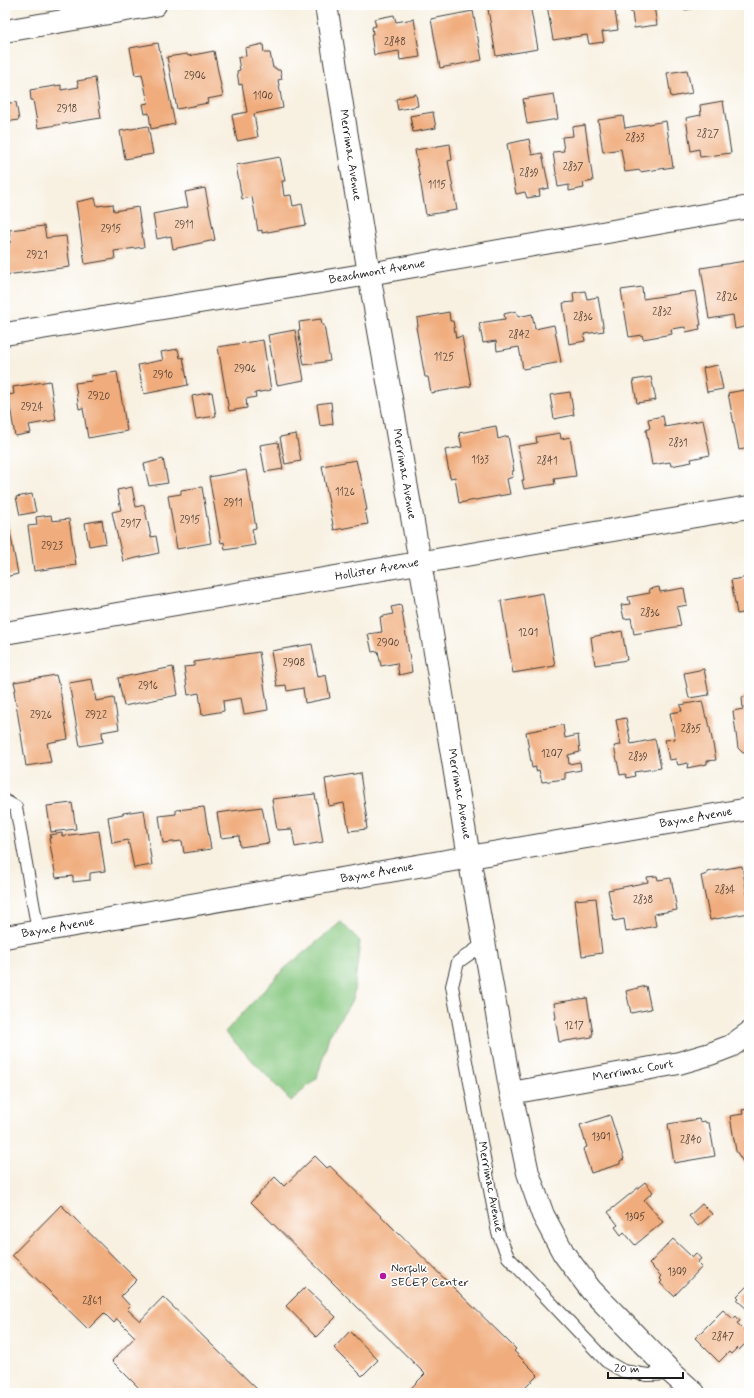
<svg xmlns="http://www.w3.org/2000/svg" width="754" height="1398" viewBox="0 0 754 1398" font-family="Mynerve,sans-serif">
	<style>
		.green { fill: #87c880; stroke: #52724e }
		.building { fill: #f0ac7c }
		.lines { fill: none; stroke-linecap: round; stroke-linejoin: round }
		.service-casing { stroke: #3d3c3a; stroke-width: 14 }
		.minor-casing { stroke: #3d3c3a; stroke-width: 24 }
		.service { stroke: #fff; stroke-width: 12 }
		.minor { stroke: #fff; stroke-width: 22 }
		.poi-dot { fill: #b5179e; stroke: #fff; stroke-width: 1.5 }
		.labels { text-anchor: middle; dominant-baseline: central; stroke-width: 3; stroke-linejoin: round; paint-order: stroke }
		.number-label { font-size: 10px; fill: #514034 }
		.street-label { font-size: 12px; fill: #1c1c1c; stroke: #fff }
		.poi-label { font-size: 12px; fill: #1c1c1c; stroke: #fff; text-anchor: start }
	</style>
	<rect width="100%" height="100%" fill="#fff"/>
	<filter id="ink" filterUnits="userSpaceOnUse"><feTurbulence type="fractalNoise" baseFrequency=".025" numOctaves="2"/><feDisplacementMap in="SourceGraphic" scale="8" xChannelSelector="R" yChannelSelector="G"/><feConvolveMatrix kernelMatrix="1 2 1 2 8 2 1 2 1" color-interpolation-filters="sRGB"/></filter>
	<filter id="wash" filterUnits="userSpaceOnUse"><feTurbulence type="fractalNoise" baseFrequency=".012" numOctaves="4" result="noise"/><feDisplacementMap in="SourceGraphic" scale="16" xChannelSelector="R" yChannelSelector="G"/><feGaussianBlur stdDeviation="0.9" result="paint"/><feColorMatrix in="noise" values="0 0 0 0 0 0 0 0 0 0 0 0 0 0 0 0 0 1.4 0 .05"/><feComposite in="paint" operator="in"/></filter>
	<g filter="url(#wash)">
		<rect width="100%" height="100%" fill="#f8f1e2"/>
		<path class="green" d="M341,922L360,941L353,999L329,1036L317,1078L291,1101L225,1032L284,969Z"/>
		<g id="blocks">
			<path class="building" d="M514,5H530L538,49L496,56L488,9Z
				M547,5H614L618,30L602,32L604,42L589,44L587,35L553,40Z
				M629,5H651L652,7L654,6L657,25L634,28L632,12H630Z
				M683,5H707V6L684,10Z
				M721,5H741V6L722,9Z
				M473,11L482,60L440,68L431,19Z
				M394,15L396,22L414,19L420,57L400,60L399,51L374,55L371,34H373L372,27L376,26L374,19Z
				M158,43L175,124L151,129L149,113L145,114L143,104L148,103L142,74L135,75L130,48Z
				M263,44L264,53H270L273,68H276L277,70H280L282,79L278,80L283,108L254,114L258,137L237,141L232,115L247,112L242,84L239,85L237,71L240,70L238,58L246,56L245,48Z
				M214,51L223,96L207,99L208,103L177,109L167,57L187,54L188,56Z
				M687,70L692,93L671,97L667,73Z
				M95,78L101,118L38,128L33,100H31L30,90L61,85V90L79,87L77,81Z
				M416,94L418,106L398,110L396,99Z
				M554,94L558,119L527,124L523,99Z
				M723,101L731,153L700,157L699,149L691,151L686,118L701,115L700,105Z
				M16,102L19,120L5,122V104Z
				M433,112L436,128L413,132L410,116Z
				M623,116L625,128L666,121L673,167L640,172V170L625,172L621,149L603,152L598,120Z
				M585,125L593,181L583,183L584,188L569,191V185L558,187L553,152L564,151L562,137L573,136L572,127Z
				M148,126L153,154L125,159L120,131Z
				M529,139L532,155L542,153L549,188L539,190L540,196L527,198L525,192L516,194L507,144Z
				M450,144L452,160L448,161L457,210L426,215L415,150Z
				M280,157L285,181H282L284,196L291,195L293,206L302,204L306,225L262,233V230L258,231L252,197L242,199L236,165Z
				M205,188L215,240L173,249L171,236L157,239L153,214L188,207L185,192Z
				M95,198L97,206L113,204L114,211L138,207L144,247L114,251L115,259L85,264L76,202Z
				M44,226L46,238L66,236L70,267L5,275V242H11L9,230Z
				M745,261L748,279H749V326L735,329L733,315L709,319L701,268Z
				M642,287L643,299L695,291L701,325H699L700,329L686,332L685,327L671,329L672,334L643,339L642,335L629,337L621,290Z
				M585,291L587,299L598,297L604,331L584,334L585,341L569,344L563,303L574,302L573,293Z
				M516,311L518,317L532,314L535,329L554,325L561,362L523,369L519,347L497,351L496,341L483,343L479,323L505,319L504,314Z
				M449,312L450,321H453L456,338L462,336L471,386L431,393L428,377H425L416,327L418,326L417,318Z
				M321,319L322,325H324L330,361L304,365L298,330H300L299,322Z
				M295,330L304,380L277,385L268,335Z
				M263,340L271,390L255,393L256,397L246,399L247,408L229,411L218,347Z
				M178,349L180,358L183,357L188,385L144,394L138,365L163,360L161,352Z
				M718,365L723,389L707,392L703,368Z
				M117,372L127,431L88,438L83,408L79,409L75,383L92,381L91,376Z
				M651,377L656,400L637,403L633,380Z
				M50,381L56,420L29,425L31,433L15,436L8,395L14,394L13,387Z
				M749,389V448L739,450L728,393Z
				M212,392L216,416L196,419L192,396Z
				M570,392L574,415L554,419L550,395Z
				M331,402L333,424L320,426L317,404Z
				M663,416L665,427L703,420L710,455L691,459L692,462L671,466L670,462L652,465L646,430L650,428L648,419Z
				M496,426L498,439L508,436L514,471H512L513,477L507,479L510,494L459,503L455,477L450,478L445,450L462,447L459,433Z
				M560,433L561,439L570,437L576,476L554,479L555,484L524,489L522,480H524L518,446L537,443L536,437Z
				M296,434L301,461L285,464L280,437Z
				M278,442L283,469L265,472L260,445Z
				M163,459L168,483L149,486L144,464Z
				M356,460L359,473H360L367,510H365L368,524L334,530L322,466Z
				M246,470L256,528L252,529L255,545L225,550L224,542L221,543L209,477Z
				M132,487L136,507L144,505L151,537L156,536L159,553L123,561L112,512L121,510L117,490Z
				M202,487L211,543L177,549L168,496L181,494V490Z
				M32,494L36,512L20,515L16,497Z
				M51,515L52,521L69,519L76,565L34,571L28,526L37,525L36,517Z
				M5,516H7L18,574L5,577Z
				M102,520L106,543L89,546L85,523Z
				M749,577V612L737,614L731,580Z
				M659,587L660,592L684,588L687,605L677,607L681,626L634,634L631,618L624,619L621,605L630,604L628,597L650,593L649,589Z
				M543,593L555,666L513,673L501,601Z
				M401,605L412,672L399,675L397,663L381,666L378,651L372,652L368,634L382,632L380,617L393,614L391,607Z
				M622,631L627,660L595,665L591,637Z
				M312,644L318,677L326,675L330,698L305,703L303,688L287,691L286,685L277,686L271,651Z
				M259,652L268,710L244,714L241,698L223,701L224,711L202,715L199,693L188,695L184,667L194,666V662Z
				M173,667L178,695L124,706L118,678Z
				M704,669L709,695L689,698L684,673Z
				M56,675L58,683H59L68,739L47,743L51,762L26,766L14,691L16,690L14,682Z
				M92,679L96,701L114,698L119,729L102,732L103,742L80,746L69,683Z
				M749,696V752L743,753L738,748L733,711L743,709L742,697Z
				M702,701L706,718H708L716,760L707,761V764L687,768L688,763L678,765L676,759L669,760L665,740L675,739L670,713L682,711L680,705Z
				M626,718L631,744L655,739L661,768L634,772L635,776L627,778L626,774L620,775L614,746L621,745L616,720Z
				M563,725L565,738L578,735L580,752L568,755L569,764L580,762L581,770L565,773V779L542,782L539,770L536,771V767L532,768L526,732Z
				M360,773L367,821H366L367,829L349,831L344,803L329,806L325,779Z
				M315,794L323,842L295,847L292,829L277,830L272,799Z
				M72,803L76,829L51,832L47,806Z
				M204,807L211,849L184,853L182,841L163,843L159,816L176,814V810Z
				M262,807L269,843L240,847L239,836L221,838L217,813Z
				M144,810L152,865L134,868L128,840L112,843L108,817L123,814V813Z
				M99,831L105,871L90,873V880L73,882V876L56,878L49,838H51L50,835L62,833V836Z
				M742,866L749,904V913L710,920L701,876L707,874V872Z
				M657,876L658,880L671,878L677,910L654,914L656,926L626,932L624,919L614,921L608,890L648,882L647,877Z
				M596,898L602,953L582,956L575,900Z
				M646,986L651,1009L631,1013L626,991Z
				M587,998L593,1034H592V1037L559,1042L555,1018H556L554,1003Z
				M749,1109V1171L736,1151L730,1116L743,1114L742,1110Z
				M610,1115L624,1159L620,1161V1164L591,1173L583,1149L587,1147L580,1125Z
				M699,1119L700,1122L705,1121L706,1123H709L715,1156L674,1163L668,1124Z
				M315,1156L327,1168L330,1166L516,1349L514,1351L538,1375L520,1393H406L425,1374L251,1202L275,1177L284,1186Z
				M645,1182L653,1192L644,1200L663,1222L635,1245L624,1232L621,1235L615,1227L618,1225L608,1212Z
				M702,1204L712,1214L698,1226L689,1216Z
				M61,1205L137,1280L121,1296L130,1306L127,1309L140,1321L163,1297L261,1393H144L112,1361L135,1337L117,1319L114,1323L104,1313L88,1329L12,1255Z
				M673,1239L692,1257L696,1253L701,1259L697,1262L702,1267L674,1296L660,1283L662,1281L659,1278L661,1276L649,1264Z
				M749,1284V1311L737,1300L739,1298L737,1296Z
				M305,1287L336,1317L316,1337L286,1306Z
				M723,1310L733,1319L736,1316L740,1321L737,1323L749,1335V1340L739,1350L737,1348L731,1354L729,1352L719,1362L695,1338Z
				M350,1331L378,1360L362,1376L334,1348Z"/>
		</g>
	</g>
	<g filter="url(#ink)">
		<use href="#blocks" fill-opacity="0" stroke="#3d3c3a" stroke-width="1"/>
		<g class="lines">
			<g class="service-casing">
				<path id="service" d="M5,801L16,807L38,931
					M485,943L458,962L452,986L498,1233L508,1257L606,1361L623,1371L648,1375L673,1374"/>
			</g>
			<g class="minor-casing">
				<path id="minor" d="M326,5L369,274L420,562L469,857L511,1093L528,1173L543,1215L564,1254L591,1290L673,1374L694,1393
					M5,31L155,5
					M5,334L369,274L749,207
					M5,633L749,507
					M5,937L749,809
					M511,1093L679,1063L710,1054L731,1046L749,1033"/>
			</g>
			<use href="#service" class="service"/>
			<use href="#minor" class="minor"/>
		</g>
	</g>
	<circle class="poi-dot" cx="383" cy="1276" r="4"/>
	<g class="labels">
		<g class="number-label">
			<text x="395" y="42">2848</text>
			<text x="195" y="76">2906</text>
			<text x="263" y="96">1100</text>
			<text x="67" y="109">2918</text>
			<text x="708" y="134">2827</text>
			<text x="635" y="138">2833</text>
			<text x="573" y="167">2837</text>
			<text x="529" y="173">2839</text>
			<text x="437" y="185">1115</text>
			<text x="184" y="225">2911</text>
			<text x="111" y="229">2915</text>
			<text x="37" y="255">2921</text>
			<text x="727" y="297">2826</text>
			<text x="662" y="312">2832</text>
			<text x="583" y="317">2836</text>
			<text x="519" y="335">2842</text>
			<text x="444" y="357">1125</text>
			<text x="245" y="369">2906</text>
			<text x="163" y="375">2910</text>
			<text x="99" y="396">2920</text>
			<text x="32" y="407">2924</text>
			<text x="678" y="443">2831</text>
			<text x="480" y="460">1133</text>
			<text x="547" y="461">2841</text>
			<text x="345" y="492">1126</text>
			<text x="233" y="503">2911</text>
			<text x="190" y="520">2915</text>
			<text x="131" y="524">2917</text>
			<text x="52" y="546">2923</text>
			<text x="650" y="613">2836</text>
			<text x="528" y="633">1201</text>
			<text x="388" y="643">2900</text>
			<text x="294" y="663">2908</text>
			<text x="148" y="686">2916</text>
			<text x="41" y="715">2926</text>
			<text x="96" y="715">2922</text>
			<text x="691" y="729">2835</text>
			<text x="552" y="754">1207</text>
			<text x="638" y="757">2839</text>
			<text x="725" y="890">2834</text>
			<text x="643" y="900">2838</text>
			<text x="574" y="1026">1217</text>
			<text x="601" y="1137">1301</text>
			<text x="691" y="1140">2840</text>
			<text x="635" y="1217">1305</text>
			<text x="677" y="1272">1309</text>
			<text x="92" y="1301">2861</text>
			<text x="723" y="1337">2847</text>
		</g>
		<g class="street-label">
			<text transform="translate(350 155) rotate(81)">Merrimac Avenue</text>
			<text transform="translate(377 272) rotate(-10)">Beachmont Avenue</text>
			<text transform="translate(404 474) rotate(80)">Merrimac Avenue</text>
			<text transform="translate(377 570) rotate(-10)">Hollister Avenue</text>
			<text transform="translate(459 794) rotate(80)">Merrimac Avenue</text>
			<text transform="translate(696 818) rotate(-10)">Bayne Avenue</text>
			<text transform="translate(377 873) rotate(-10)">Bayne Avenue</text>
			<text transform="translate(58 928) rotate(-10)">Bayne Avenue</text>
			<text transform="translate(633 1071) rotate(-10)">Merrimac Court</text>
			<text transform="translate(490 1187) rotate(79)">Merrimac Avenue</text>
		</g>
		<g class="poi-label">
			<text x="391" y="1269">Norfolk<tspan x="391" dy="14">SECEP Center</tspan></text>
		</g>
	</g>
	<rect width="754" height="1398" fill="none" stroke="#fff" stroke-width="20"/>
	<path d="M608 1372v6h75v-6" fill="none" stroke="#1c1c1c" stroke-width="2"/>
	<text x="614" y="1372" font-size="12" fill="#1c1c1c" stroke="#ffffff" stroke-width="3" paint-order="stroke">20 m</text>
</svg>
